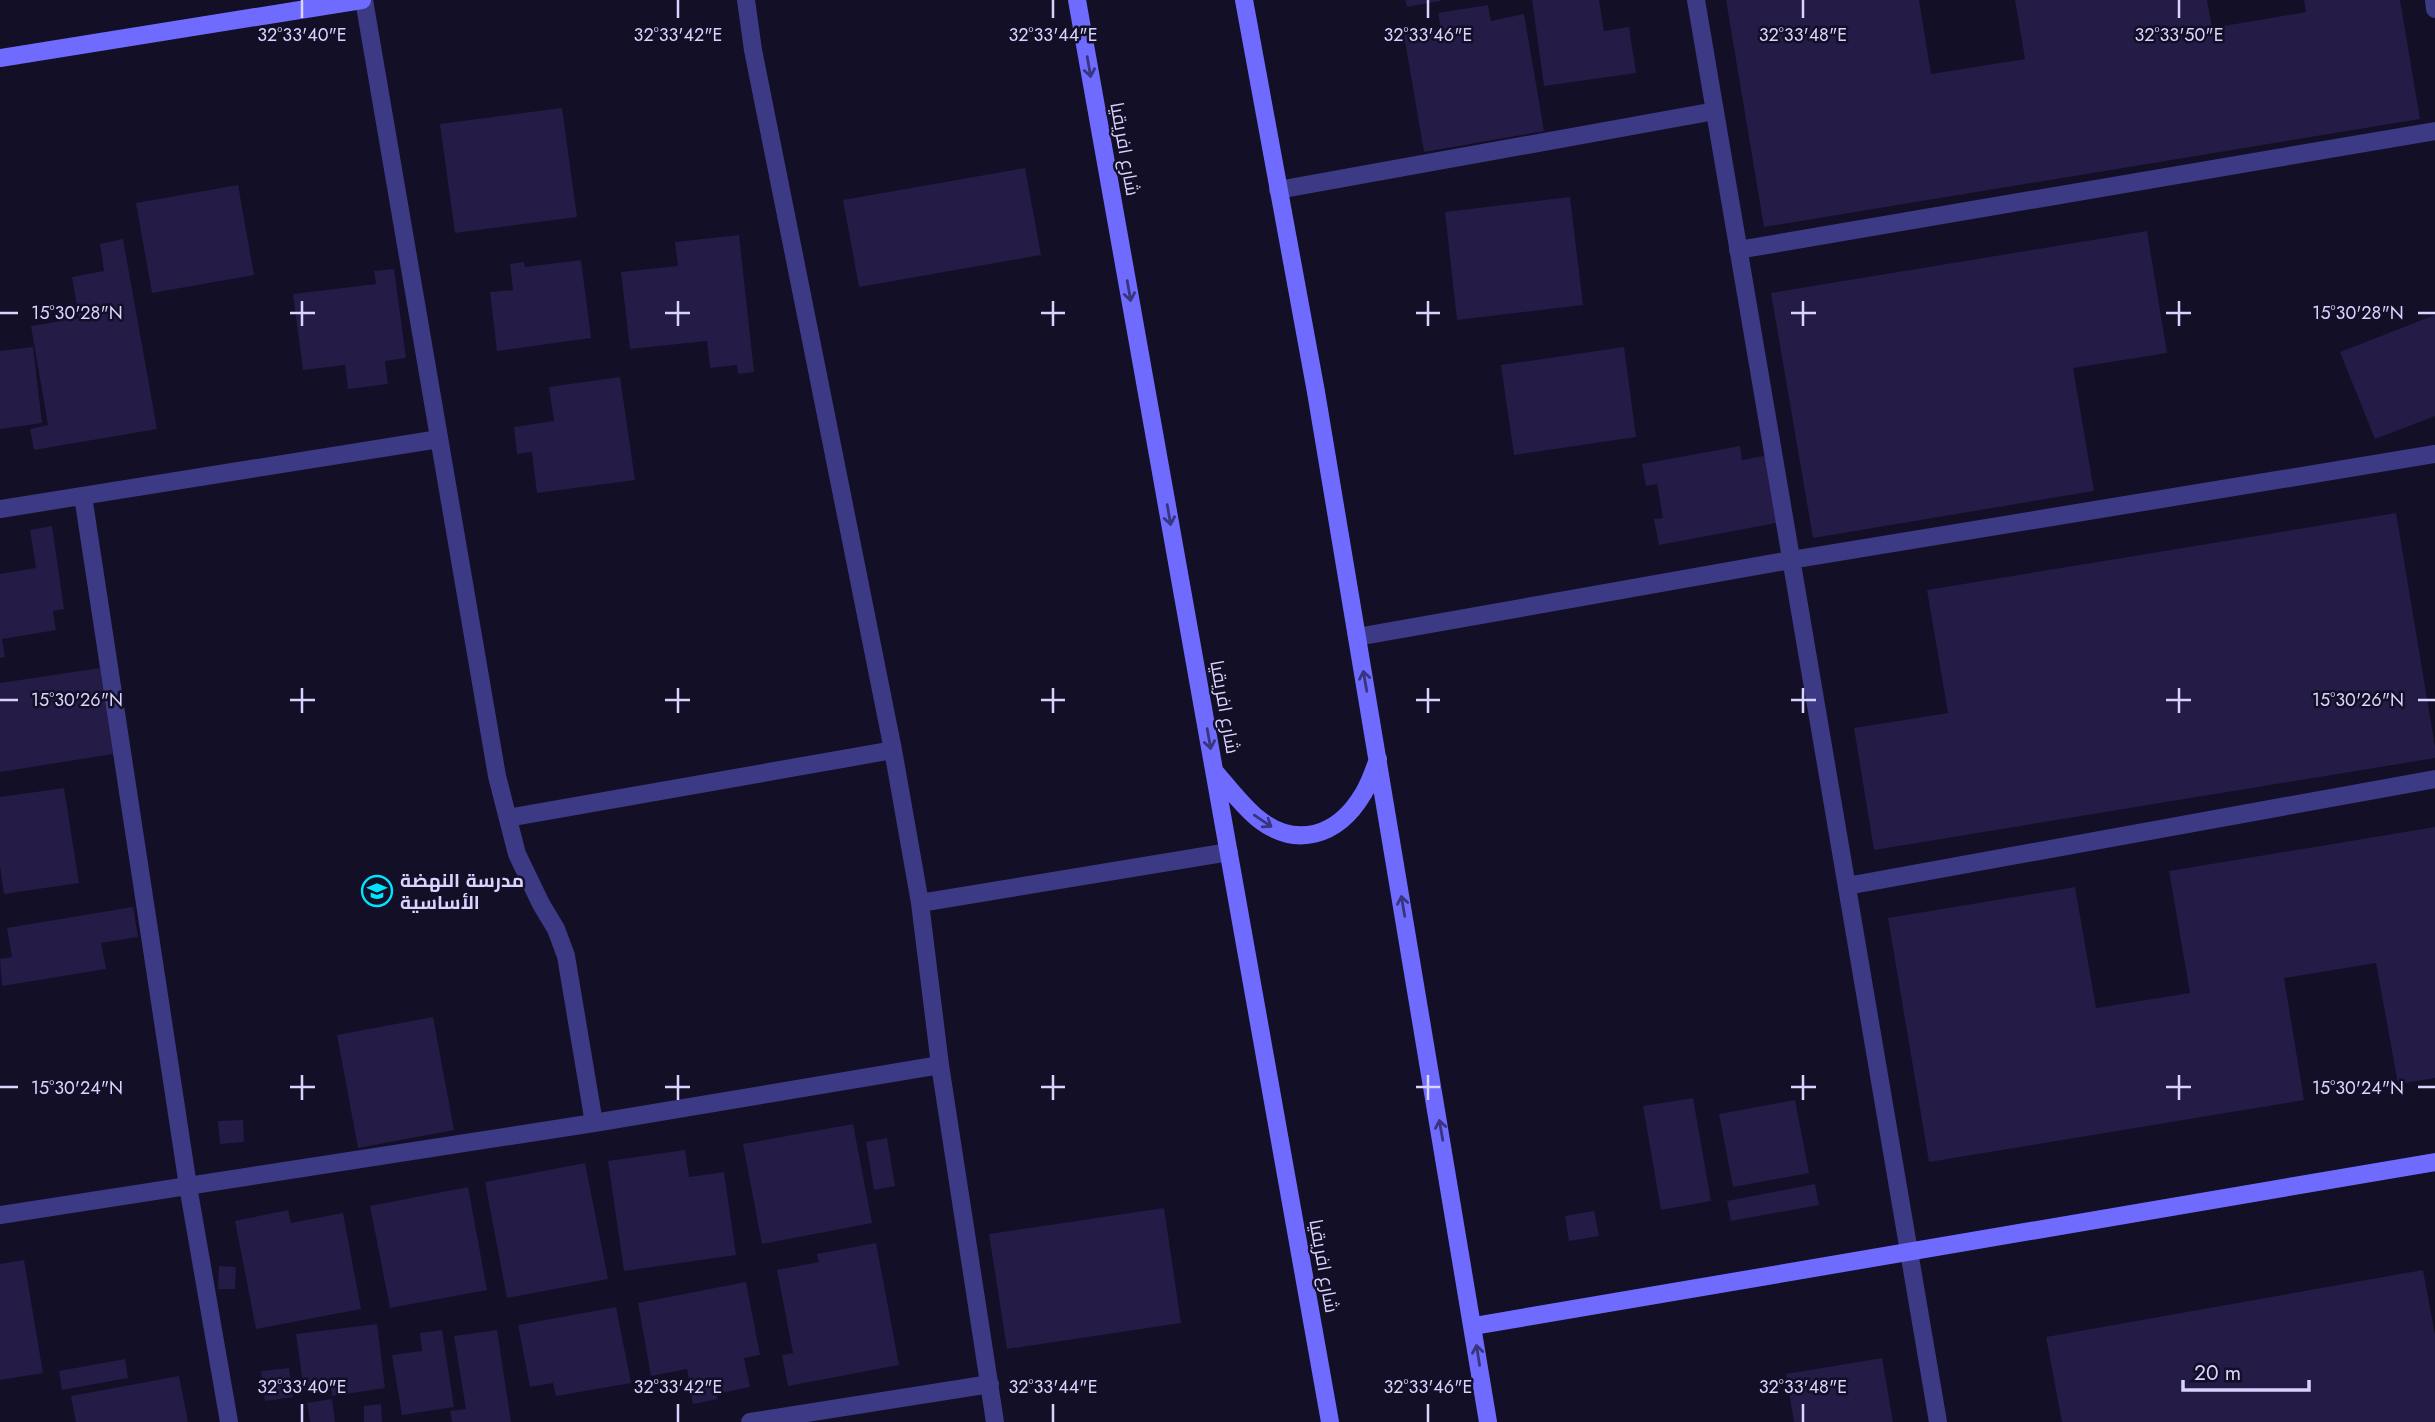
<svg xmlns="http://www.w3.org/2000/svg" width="2435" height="1422" viewBox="0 0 2435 1422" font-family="Jost,Cairo,sans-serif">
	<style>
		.building { fill: #241b47 }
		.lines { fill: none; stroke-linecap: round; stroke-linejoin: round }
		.street { stroke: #3d3a85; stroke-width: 18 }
		.secondary { stroke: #6f6bff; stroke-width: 18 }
		.oneway { stroke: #38347d }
		.ticks { fill: none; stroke: #d9d4ff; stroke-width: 2.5 }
		.labels { text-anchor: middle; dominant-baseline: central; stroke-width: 5; stroke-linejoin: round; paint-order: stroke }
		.street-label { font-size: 19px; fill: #d9d4ff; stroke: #130f26 }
		.poi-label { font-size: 19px; font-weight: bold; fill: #d9d4ff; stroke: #130f26; text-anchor: start }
		.ticks-label { font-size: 18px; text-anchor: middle; fill: #d9d4ff; stroke: #130f26; stroke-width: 5; stroke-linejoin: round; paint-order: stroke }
	</style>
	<rect width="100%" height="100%" fill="#130f26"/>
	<path class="building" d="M1405,0H1440V1L1407,7Z
		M1532,0H1599L1604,31L1629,27L1636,73L1544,86Z
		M1726,0H1919L1931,74L2025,59L2015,0H2207L2212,28L2306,12L2304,0H2400L2420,119L1764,227Z
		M1488,5L1491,21L1524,14L1544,131L1424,152L1404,35L1441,29L1438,13Z
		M562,108L577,217L455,233L440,124Z
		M1025,168L1041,255L859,287L843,200Z
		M238,185L254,275L152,293L136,203Z
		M1570,197L1583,305L1457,320L1445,212Z
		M2147,231L2167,353L2073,368L2094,491L1813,538L1771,293Z
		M739,235L754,372L738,374L737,365L710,368L707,341L630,349L621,272L678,266L675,242Z
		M123,239L157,429L34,450L30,429L48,425L31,326L79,318L72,277L104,271L100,244Z
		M581,260L591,338L497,351L490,292L513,290L510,264L524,262L525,267Z
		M394,269L406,358L385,361L388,384L348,389L345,365L303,370L293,294L376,284L374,271Z
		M2435,315V416L2375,439L2340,352Z
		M33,347L42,423L0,429V351Z
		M1624,347L1636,437L1514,455L1501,365Z
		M620,377L635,480L537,493L532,452L517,454L514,427L554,421L549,387Z
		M1740,446L1742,460L1769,455L1782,522L1659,545L1654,519L1663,518L1657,484L1646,486L1642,464Z
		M2396,513L2435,747V758L1874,850L1854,728L1948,713L1927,590Z
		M52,526L64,609L53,611L56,630L2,639L5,657L0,658V574L36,568L30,530Z
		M100,668L113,754L0,772V683Z
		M64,788L79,883L4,894L0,866V797Z
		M2435,827V1078L2398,1084L2376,963L2284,978L2304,1100L1929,1162L1888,918L2075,887L2096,1008L2190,993L2169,871Z
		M133,907L138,937L101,943L106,969L2,986L0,959L12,957L7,928Z
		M433,1017L454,1130L358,1148L337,1035Z
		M1693,1098L1711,1201L1661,1210L1643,1106Z
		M1795,1100L1809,1173L1733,1187L1719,1114Z
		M243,1120L244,1142L220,1144L218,1121Z
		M853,1124L872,1223L762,1244L743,1144Z
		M887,1138L895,1186L874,1190L866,1142Z
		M685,1150L689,1177L724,1172L736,1255L624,1271L608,1161Z
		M585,1163L608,1279L507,1298L485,1182Z
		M1815,1184L1819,1205L1731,1221L1727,1201Z
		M468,1187L487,1290L390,1308L370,1206Z
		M1164,1208L1181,1323L1007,1349L989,1234Z
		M288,1210L291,1223L343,1213L361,1309L256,1329L235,1221Z
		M1594,1211L1599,1236L1569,1241L1565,1216Z
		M876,1243L899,1365L788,1386L782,1355L793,1353L777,1270L819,1262L817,1254Z
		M24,1260L43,1373L0,1380V1264Z
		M219,1266L236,1267L235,1289H218Z
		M2423,1270L2435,1335V1422H2062L2046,1337Z
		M746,1282L760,1355L744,1358L750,1387L716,1394L718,1399L693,1404L687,1369L651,1376L638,1303Z
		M616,1307L631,1383L556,1396L553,1383L530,1387L518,1325Z
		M377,1324L385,1388L332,1396L331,1385L304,1390L296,1334Z
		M442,1330L454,1407L402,1415L392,1355L422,1351L420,1333Z
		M497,1330L511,1422H452L450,1411L466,1409L454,1336Z
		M1882,1358L1893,1422H1794L1786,1374Z
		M125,1359L128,1378L62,1390L59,1371Z
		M289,1368L293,1397L265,1401L261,1371Z
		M179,1376L188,1422H76L71,1396Z
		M332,1399L335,1422H310L307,1403Z
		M381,1404L382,1422H364V1406Z"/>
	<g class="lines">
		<path class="street" d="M364,0L497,776L517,854L541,904L556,929L566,956L594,1123
			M746,0L753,50L893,750L920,903L940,1065L995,1422
			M1696,0L1938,1422
			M2434,0L2435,9
			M1278,190L1715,111
			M1738,250L2435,131
			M83,496L188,1186L229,1422
			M0,509L439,439
			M1357,637L1791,560L2435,454
			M508,818L893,750
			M1847,886L2435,779
			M920,903L1229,852
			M0,1215L594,1123L940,1065
			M750,1422L990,1384"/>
		<path class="secondary" d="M1077,0L1330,1422
			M1244,0L1316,392L1488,1422
			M0,58L362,0
			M1216,773C1228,787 1241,804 1256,817C1296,850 1338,836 1363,794C1370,783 1374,770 1378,759
			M1474,1326L2435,1162"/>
	</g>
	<defs><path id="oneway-shaft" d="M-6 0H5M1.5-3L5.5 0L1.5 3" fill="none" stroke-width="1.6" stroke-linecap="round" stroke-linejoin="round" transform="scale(1.75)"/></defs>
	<g class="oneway">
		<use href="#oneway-shaft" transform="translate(1089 67) rotate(80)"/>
		<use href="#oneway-shaft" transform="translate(1129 291) rotate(80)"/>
		<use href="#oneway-shaft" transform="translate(1169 515) rotate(80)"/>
		<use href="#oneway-shaft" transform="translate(1365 681) rotate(-100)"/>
		<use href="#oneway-shaft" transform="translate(1209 739) rotate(80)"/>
		<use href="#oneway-shaft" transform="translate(1263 821) rotate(34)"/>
		<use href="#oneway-shaft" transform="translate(1403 906) rotate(-100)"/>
		<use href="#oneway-shaft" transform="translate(1441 1130) rotate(-100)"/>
		<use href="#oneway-shaft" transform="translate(1478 1355) rotate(-99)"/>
	</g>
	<path class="ticks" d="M302,0V18M678,0V18M1053,0V18M1428,0V18M1803,0V18M2179,0V18M302,301V326M678,301V326M1053,301V326M1428,301V326M1803,301V326M2179,301V326M0,313H18M290,313H315M665,313H690M1041,313H1065M1416,313H1440M1791,313H1816M2166,313H2191M2418,313H2435M302,688V713M678,688V713M1053,688V713M1428,688V713M1803,688V713M2179,688V713M0,700H18M290,700H315M665,700H690M1041,700H1065M1416,700H1440M1791,700H1816M2166,700H2191M2418,700H2435M302,1075V1100M678,1075V1100M1053,1075V1100M1428,1075V1100M1803,1075V1100M2179,1075V1100M0,1087H18M290,1087H315M665,1087H690M1041,1087H1065M1416,1087H1440M1791,1087H1816M2166,1087H2191M2418,1087H2435M302,1404V1422M678,1404V1422M1053,1404V1422M1428,1404V1422M1803,1404V1422"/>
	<defs>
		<g id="school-ring" transform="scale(1.575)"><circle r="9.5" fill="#130f26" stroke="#00e5ff" stroke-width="1.5"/><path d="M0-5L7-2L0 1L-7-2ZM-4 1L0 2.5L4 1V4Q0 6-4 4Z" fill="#00e5ff"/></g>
	</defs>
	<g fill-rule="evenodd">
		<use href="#school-ring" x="377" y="891"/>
	</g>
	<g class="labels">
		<g class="street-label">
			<text transform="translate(1125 149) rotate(80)">شارع افريقيا</text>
			<text transform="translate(1225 707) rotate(80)">شارع افريقيا</text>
			<text transform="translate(1324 1266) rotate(80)">شارع افريقيا</text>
		</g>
		<g class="poi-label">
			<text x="400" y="880">مدرسة النهضة<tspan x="400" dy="22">الأساسية</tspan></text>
		</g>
	</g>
	<g class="ticks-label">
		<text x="302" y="41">32°33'40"E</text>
		<text x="678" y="41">32°33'42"E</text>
		<text x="1053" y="41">32°33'44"E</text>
		<text x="1428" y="41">32°33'46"E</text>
		<text x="1803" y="41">32°33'48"E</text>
		<text x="2179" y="41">32°33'50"E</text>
		<text x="77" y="319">15°30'28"N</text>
		<text x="2358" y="319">15°30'28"N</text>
		<text x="77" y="706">15°30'26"N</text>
		<text x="2358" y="706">15°30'26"N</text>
		<text x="77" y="1094">15°30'24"N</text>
		<text x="2358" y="1094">15°30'24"N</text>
		<text x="302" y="1393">32°33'40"E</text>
		<text x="678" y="1393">32°33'42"E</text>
		<text x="1053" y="1393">32°33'44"E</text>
		<text x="1428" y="1393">32°33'46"E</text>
		<text x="1803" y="1393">32°33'48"E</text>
	</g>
	<path d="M2183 1380v10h126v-10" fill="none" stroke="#d9d4ff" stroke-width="3.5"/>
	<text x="2194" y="1380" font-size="21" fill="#d9d4ff" stroke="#130f26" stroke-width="5" paint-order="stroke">20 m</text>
</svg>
